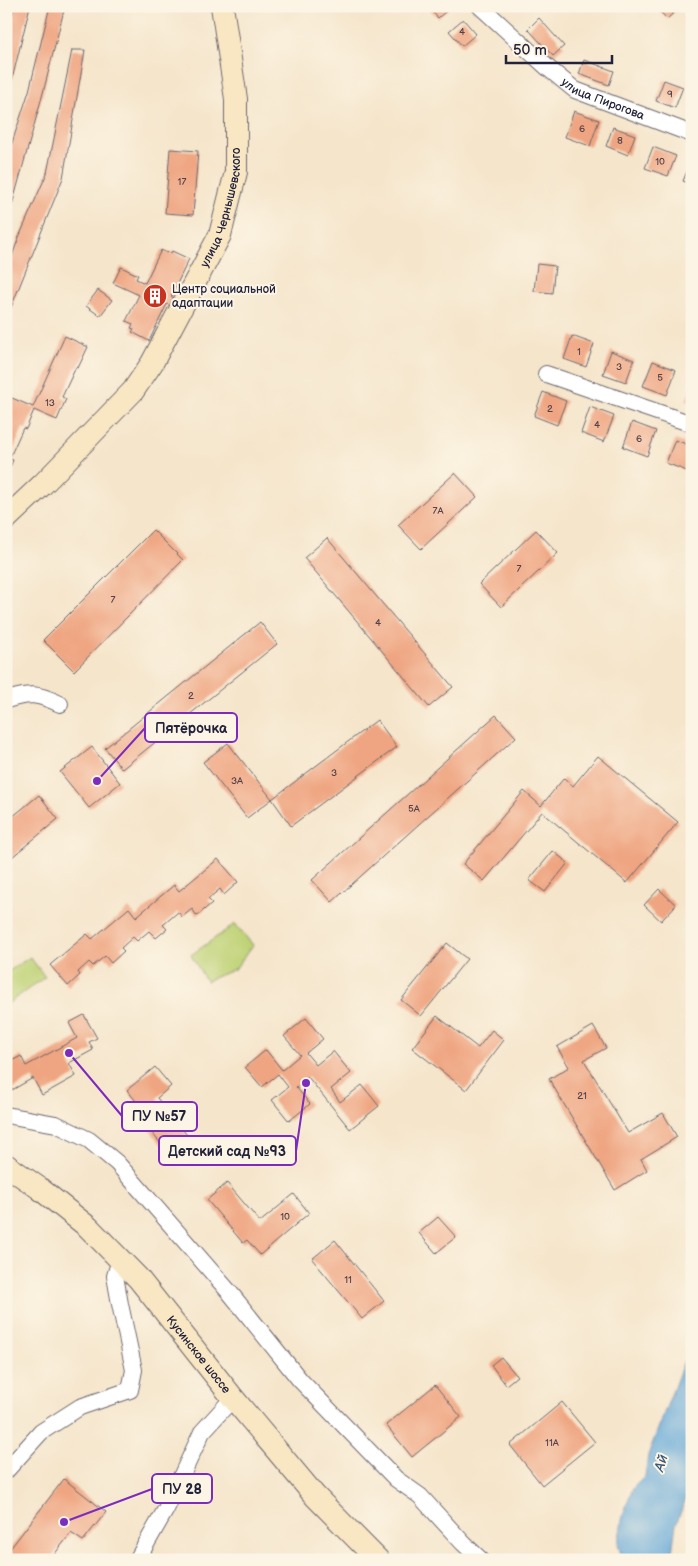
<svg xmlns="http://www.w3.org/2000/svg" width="698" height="1566" viewBox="0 0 698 1566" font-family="'Balsamiq Sans',sans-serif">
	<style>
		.green { fill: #bed275; stroke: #707a58 }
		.water { fill: #61a6d7; stroke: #426489 }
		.building { fill: #efa581 }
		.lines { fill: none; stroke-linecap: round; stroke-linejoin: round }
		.street-casing { stroke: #6c666d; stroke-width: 18 }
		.secondary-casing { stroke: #6c666d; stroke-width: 24 }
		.street { stroke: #fff; stroke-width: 16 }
		.secondary { stroke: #f9e7c3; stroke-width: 22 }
		.labels { text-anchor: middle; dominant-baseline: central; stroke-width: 4; stroke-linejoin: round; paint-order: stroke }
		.number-label { font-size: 10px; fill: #55434c }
		.street-label { font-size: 12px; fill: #22223b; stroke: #fcf5e5 }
		.poi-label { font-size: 12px; fill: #22223b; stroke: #fcf5e5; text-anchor: start }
		.water-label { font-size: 14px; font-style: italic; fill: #3b5779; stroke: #fcf5e5 }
		.leader { fill: none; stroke: #7b2cbf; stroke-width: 2 }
		.callout-dot { fill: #7b2cbf; stroke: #fcf5e5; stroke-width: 2 }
		.callout { fill: #fcf5e5; stroke: #7b2cbf; stroke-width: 2 }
		.callout-label { font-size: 14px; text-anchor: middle; font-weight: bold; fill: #22223b }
	</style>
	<rect width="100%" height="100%" fill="#fcf5e5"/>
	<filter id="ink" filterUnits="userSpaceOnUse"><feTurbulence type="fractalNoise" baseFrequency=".02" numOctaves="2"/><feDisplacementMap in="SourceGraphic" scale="10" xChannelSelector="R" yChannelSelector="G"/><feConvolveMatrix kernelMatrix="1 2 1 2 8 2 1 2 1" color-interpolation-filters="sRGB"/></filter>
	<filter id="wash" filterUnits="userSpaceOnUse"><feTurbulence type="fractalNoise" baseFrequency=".0096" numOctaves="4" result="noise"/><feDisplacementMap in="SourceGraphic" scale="20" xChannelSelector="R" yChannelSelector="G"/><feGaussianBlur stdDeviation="1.12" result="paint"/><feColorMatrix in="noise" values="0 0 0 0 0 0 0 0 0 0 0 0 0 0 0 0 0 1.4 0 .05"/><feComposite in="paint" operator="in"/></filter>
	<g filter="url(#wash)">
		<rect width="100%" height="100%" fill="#f5e5cb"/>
		<path class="green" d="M235,924L253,945L235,969L206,981L191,955Z
			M30,957L45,977L6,1005V973Z"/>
		<path class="water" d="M692,1310V1458L689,1464L687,1496L676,1524L671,1560H618L621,1555L618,1544L623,1515L633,1488L645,1476L648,1455L690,1345L688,1317Z"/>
		<g id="blocks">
			<path class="building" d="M14,6H30L7,100L6,41Z
				M50,6H65L43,93L6,227V161L29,91Z
				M427,6H452L438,18Z
				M655,6H681L667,19Z
				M539,18L564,46L553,56L528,29Z
				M463,19L476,34L462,46L449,31Z
				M72,50H85L63,178L6,320V272L19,237L47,173Z
				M584,60L614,71L609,85L579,74Z
				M664,80L683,87L675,108L656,101Z
				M574,111L599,120L590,146L565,137Z
				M613,127L635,135L628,155L606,146Z
				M653,147L676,156L668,176L645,168Z
				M170,149L198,151L193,215L165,213Z
				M692,159V185L683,181Z
				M161,250L167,253L168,252L171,253L172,251L189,259L171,296L174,298L170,306L167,304L149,341L132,332L134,329L131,328L133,324L126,321L139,295L113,283L121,267L138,275L136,279L145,283Z
				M537,264L555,266L552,293L534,291Z
				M98,290L112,300L100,316L86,306Z
				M65,336L88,347L78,368L76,367L62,397L66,399L57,420L34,410L26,429L23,428L9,459L13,460L6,477V411L12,398L33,407Z
				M572,336L594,344L586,367L564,359Z
				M611,351L634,360L626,382L603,374Z
				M653,361L676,370L667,395L643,386Z
				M692,386V402L686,400Z
				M543,392L566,401L557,425L534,416Z
				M590,407L614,416L604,442L581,433Z
				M632,422L656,431L647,456L623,447Z
				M675,440L692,446V473L666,463Z
				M455,473L477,497L421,549L398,525Z
				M153,530L183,560L74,671L43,640Z
				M536,530L558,553L501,607L479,584Z
				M327,538L453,687L429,707L304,558Z
				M260,622L277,644L122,769L105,748Z
				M496,715L516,737L332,902L312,880Z
				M377,720L397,747L291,826L272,799Z
				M228,743L272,799L247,818L203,762Z
				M92,747L120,783L89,808L60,772Z
				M598,756L678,822L627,883L542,812L484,881L463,864L524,791L541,806L564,778L573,786Z
				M39,795L58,819L6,862V822Z
				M553,851L568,863L545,892L529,880Z
				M218,859L238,882L224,895L220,889L208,899L212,903L197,916L192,909L182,917L178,912L163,925L167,929L156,938L149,931L137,941L133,937L121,948L124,951L111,963L105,956L93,966L89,962L78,972L80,975L68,986L50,965L87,934L92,939L129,908L136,917L174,885L179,891Z
				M659,889L676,905L661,921L644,905Z
				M447,943L467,959L421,1016L401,1000Z
				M84,1015L97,1038L89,1042L93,1050L69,1063L76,1076L42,1095L33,1078L12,1090L6,1080V1064L21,1056L26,1066L77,1038L69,1023Z
				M437,1016L478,1048L492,1030L504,1040L466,1090L412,1048Z
				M306,1018L323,1039L306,1053L316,1065L333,1051L351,1073L331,1089L340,1102L362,1085L379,1106L350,1129L308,1077L296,1087L310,1104L289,1121L272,1100L288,1087L278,1074L262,1087L245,1067L266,1050L282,1070L300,1055L284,1036Z
				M593,1026L606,1048L584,1060L628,1133L663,1113L677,1137L641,1159L647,1170L615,1190L549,1079L569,1067L557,1047Z
				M155,1067L171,1086L157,1098L191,1140L171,1156L133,1110L139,1105L127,1090Z
				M227,1183L260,1222L294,1194L309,1213L260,1255L247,1240L243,1243L207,1200Z
				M438,1217L456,1237L436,1253L419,1233Z
				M335,1240L384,1301L362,1319L312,1259Z
				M501,1357L517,1376L506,1385L491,1365Z
				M435,1385L461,1417L412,1457L386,1425Z
				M562,1402L595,1442L542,1485L510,1445Z
				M64,1479L106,1512L83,1541L71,1533L50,1560H6V1554Z"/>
		</g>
	</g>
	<g filter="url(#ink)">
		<use href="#blocks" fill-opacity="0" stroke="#6c666d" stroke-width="1"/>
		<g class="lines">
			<g class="street-casing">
				<g id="street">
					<path id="s1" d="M480,6L548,68L575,90L692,134"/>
					<path d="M546,374L692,424"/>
					<path d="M6,700C30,693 37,693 60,704"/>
					<path d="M6,1115L56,1124L89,1140L117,1163L231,1294L300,1380L396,1479L420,1496L463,1543L481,1560"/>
					<path d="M6,1471L41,1432L80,1407L130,1390L134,1370L120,1304L115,1276L120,1260"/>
					<path d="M137,1560L166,1509L202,1432L233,1398"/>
				</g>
			</g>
			<g class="secondary-casing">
				<g id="secondary">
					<path id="s2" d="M6,519L43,484L133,391L152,363L220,235L236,172V99L222,6"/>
					<path id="s3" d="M6,1165L39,1188L88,1227L138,1278L233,1398L315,1496L378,1560"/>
				</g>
			</g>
			<use href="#street" class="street"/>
			<use href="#secondary" class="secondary"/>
		</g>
	</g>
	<defs>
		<g id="building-disc" transform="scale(1.25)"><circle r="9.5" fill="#c8321e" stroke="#fcf5e5"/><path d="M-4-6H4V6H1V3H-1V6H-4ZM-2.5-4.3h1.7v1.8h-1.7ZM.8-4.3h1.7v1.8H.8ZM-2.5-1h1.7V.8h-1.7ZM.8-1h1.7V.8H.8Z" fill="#fff"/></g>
	</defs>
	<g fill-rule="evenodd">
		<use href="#building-disc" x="155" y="296"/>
	</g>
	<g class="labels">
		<g class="number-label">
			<text x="462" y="32">4</text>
			<text x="670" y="94">9</text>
			<text x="582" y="129">6</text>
			<text x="620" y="141">8</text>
			<text x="660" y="162">10</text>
			<text x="182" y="182">17</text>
			<text x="579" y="352">1</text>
			<text x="619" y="367">3</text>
			<text x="660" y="378">5</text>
			<text x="50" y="403">13</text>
			<text x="550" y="409">2</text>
			<text x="597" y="425">4</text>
			<text x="639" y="439">6</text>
			<text x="438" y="511">7А</text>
			<text x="519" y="569">7</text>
			<text x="113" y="600">7</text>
			<text x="378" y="623">4</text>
			<text x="191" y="696">2</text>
			<text x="334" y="773">3</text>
			<text x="237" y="781">3А</text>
			<text x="414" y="809">5А</text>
			<text x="582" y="1096">21</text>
			<text x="285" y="1217">10</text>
			<text x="348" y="1280">11</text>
			<text x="552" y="1443">11А</text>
		</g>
		<g class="street-label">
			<text stroke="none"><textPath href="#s1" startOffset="156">улица Пирогова</textPath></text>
			<text stroke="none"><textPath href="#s2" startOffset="386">улица Чернышевского</textPath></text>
			<text stroke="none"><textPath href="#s3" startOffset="272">Кусинское шоссе</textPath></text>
		</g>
		<g class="poi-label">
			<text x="172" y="289">Центр социальной<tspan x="172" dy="14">адаптации</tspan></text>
		</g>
		<g class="water-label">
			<text transform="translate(661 1463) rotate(-73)">Ай</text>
		</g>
	</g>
	<path class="leader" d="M97 781L145 728M69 1053L122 1116M306 1083L296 1151M64 1522L152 1489"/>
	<g class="callout-dot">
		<circle cx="97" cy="781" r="5"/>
		<circle cx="69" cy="1053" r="5"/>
		<circle cx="306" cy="1083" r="5"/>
		<circle cx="64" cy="1522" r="5"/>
	</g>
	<g class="callout">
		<rect x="145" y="713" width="92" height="29" rx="5"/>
		<rect x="122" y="1102" width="75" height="29" rx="5"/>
		<rect x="159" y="1136" width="137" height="29" rx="5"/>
		<rect x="152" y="1474" width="60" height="29" rx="5"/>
	</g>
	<g class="callout-label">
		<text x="191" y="733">Пятёрочка</text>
		<text x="159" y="1121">ПУ №57</text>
		<text x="227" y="1156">Детский сад №93</text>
		<text x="182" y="1494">ПУ 28</text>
	</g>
	<rect width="698" height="1566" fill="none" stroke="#fcf5e5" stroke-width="25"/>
	<path d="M506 55v8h106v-8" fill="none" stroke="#22223b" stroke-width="2.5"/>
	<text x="513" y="55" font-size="15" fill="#22223b" stroke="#fcf5e5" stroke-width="4" paint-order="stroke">50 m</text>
</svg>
